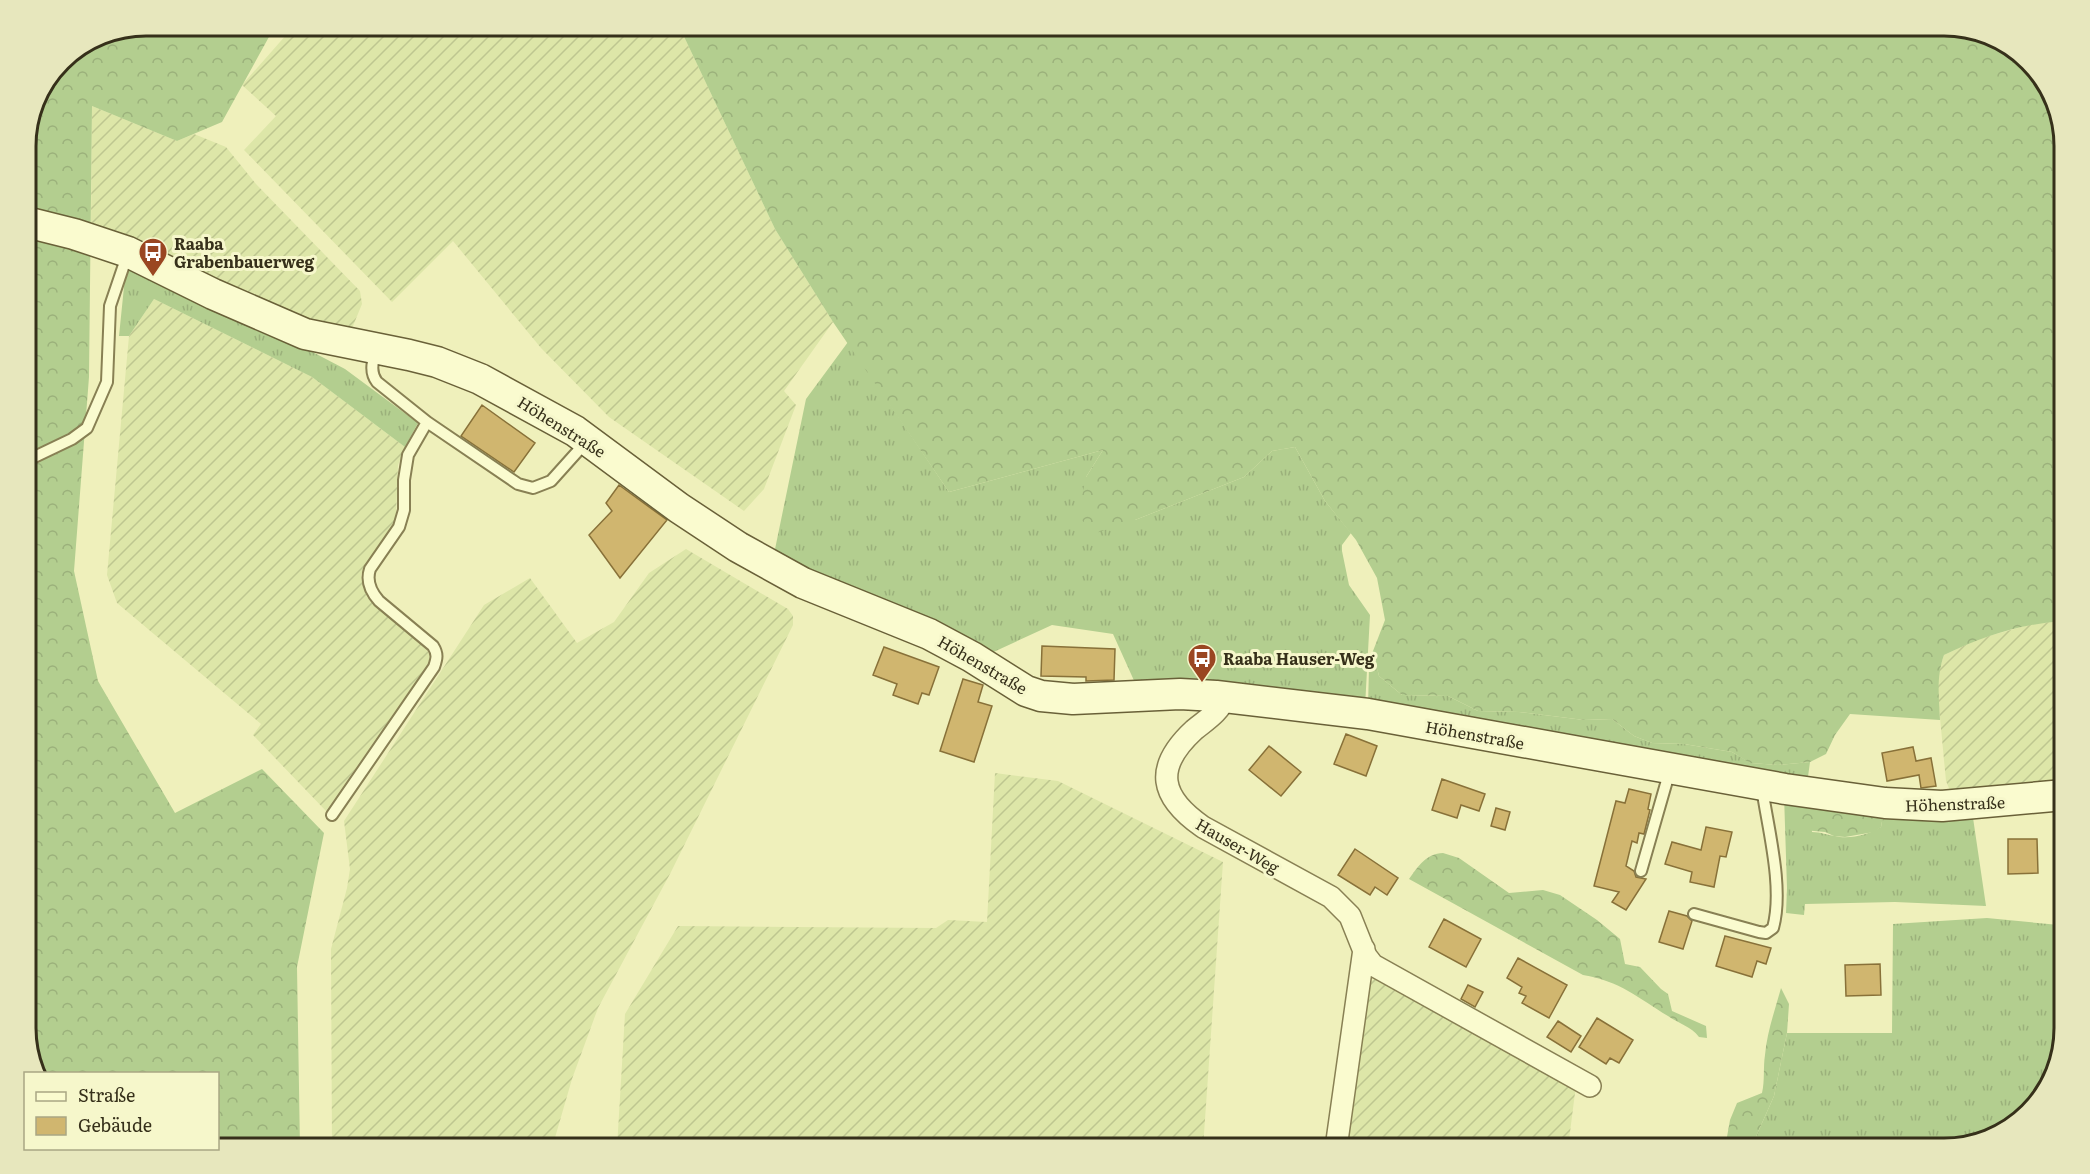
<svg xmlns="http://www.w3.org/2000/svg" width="2090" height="1174" viewBox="0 0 2090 1174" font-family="Literata,serif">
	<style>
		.farmland { fill: url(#farmland-furrows) }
		.grass { fill: url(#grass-tufts) }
		.forest { fill: url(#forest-crowns) }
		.building { fill: #d0b66f; stroke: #887139; stroke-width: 1.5 }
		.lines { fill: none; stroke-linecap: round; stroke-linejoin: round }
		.lane-casing { stroke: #888054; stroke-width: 14 }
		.street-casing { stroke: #888054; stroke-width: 24 }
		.secondary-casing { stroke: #696038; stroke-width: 33 }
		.lane { stroke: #fafbcf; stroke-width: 10 }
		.street { stroke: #fafbcf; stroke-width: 21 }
		.secondary { stroke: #fafbcf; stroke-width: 30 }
		.labels { text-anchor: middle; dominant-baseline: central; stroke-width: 6; stroke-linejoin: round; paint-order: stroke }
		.poi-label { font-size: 16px; font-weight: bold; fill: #36301a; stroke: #f6f7cb; text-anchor: start }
		.street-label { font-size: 16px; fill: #36301a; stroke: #f6f7cb }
		.rim { fill: none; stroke: #36301a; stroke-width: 3 }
	</style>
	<defs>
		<pattern id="farmland-furrows" width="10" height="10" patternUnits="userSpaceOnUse" patternTransform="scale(1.5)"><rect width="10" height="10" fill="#dde6a8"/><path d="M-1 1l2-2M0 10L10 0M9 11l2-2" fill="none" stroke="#bec690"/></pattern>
		<pattern id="grass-tufts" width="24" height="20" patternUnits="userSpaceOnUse" patternTransform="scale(1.5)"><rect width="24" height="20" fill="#b3ce8f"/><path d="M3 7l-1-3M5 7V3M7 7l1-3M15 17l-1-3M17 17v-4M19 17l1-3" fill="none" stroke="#9bb17b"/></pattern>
		<pattern id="forest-crowns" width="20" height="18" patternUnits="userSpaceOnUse" patternTransform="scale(1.5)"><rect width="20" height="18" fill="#b3ce8f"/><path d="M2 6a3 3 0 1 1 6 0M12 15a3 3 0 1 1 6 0" fill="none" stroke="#9bb17b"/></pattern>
	</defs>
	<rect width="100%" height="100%" fill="#eff0bb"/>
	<path class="farmland" d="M294,26H679L775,229L833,322L784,391L796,405L764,489L744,511L609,417L541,348L453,241L392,302L244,150L276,116L242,85Z
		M92,106L177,141L194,134L226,147L256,184L360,291L362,304L348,338L124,240L91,222Z
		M154,299L312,377L405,447L398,465L396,517L393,524L364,566L361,575L363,587L367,597L374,605L423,646L430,654V657L428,664L326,811L253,735L261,724L117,603L107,575L129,336Z
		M686,549L788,609L793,616V625L671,872L598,1008L572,1079L552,1148H332L331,949L347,888L350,869L344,821L484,605L530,578L577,643L614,622L649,573Z
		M2064,621V787L1953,798L1946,781L1937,686L1940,667L1944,655L1978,639L2036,623Z
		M995,773L1058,781L1223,862L1203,1148H1105L1088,1140L1029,1144L1022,1148H617L625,1014L678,926L936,928L948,920L987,922Z
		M1377,977L1576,1085L1568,1148H1343L1369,983Z"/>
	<path class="grass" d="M130,268L303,347L345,369L418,423L405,447L312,377L154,299L129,336H119L125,277Z
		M848,342L949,492L1103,450L1086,477L1135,520L1244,477L1272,451L1295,447L1325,501L1351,533L1342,545V551L1349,585L1370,615L1365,707L1136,685L1113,634L1052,625L987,655L774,554L806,399Z
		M1373,651L1379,676L1402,695L1448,696L1478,711L1519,712L1584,720L1612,719L1634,736L1652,743L1684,744L1732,752L1751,763L1778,765L1810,762L1807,784L1368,707L1369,667Z
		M1784,795L1809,799L1812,832C1821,832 1827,835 1835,836C1849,840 1870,834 1881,827L1884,810L1972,811L1986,906L1895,902L1805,904L1804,915L1786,913L1787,888Z
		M1987,918L2059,925L2064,963V1028L2048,1088L2004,1132L1944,1148H1751L1774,1096L1787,1033H1892L1893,924Z"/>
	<path class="forest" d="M146,26H275L222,122L177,141L92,106L89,377L74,571L98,681L175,813L262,769L324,833L297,967L300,1148H218V1074L37,1073L26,1035V139L35,100L61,61L100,35Z
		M679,26H1944L2004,42L2048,86L2064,139V621C2020,624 1984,636 1944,655C1936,677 1939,697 1940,720L1850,714L1835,735L1826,754L1810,762L1778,765L1750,763L1732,752L1684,744L1652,743L1634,736L1612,719L1584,720L1519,712L1478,711L1448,696L1402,695L1379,676L1373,651L1385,620L1377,578L1356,540L1325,501L1295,447L1272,451L1244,477L1135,520L1093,534L1078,515L1086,477L1103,450L949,492L833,322L775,229Z
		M1800,806L1884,810L1881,827L1874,832L1845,837L1834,836L1825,832L1803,830L1797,825Z
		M1443,853L1459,858L1509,893L1543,890L1560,895L1597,920L1620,939L1625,964L1640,967L1661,989L1668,994L1672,1011L1706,1026L1707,1038L1699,1037C1691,1026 1679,1024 1668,1016C1638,998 1620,981 1583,975L1409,879C1419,865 1426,854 1443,853Z
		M1781,988L1789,1004L1787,1033L1774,1096L1751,1148H1725L1730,1120L1737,1103L1762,1093C1765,1080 1763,1068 1765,1055C1767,1032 1775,1010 1781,988Z
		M1089,1140L1105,1148H1022L1029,1144Z"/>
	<path class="building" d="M482,405L535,443L514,472L461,436Z
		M619,485L667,520L620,578L589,535L612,511L606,503Z
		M1042,646L1115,649L1114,680L1086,681V677L1041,676Z
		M884,647L939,667L929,695L922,693L918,704L893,695L897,684L873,675Z
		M963,679L983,685L978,702L992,706L974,762L940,751Z
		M1346,734L1377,746L1366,776L1334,764Z
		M1269,746L1301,772L1281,796L1249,770Z
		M1913,747L1916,761L1931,758L1936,786L1921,788L1919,775L1887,781L1882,753Z
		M1442,779L1485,794L1479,811L1461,805L1457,818L1432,810Z
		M1629,789L1651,794L1648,809L1650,810L1644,834L1639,833L1637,843L1632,841L1626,866L1634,871L1636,877L1646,879L1626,910L1612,902L1619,892L1594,886L1616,801L1625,803Z
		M1496,808L1510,812L1505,830L1491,826Z
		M1706,827L1732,832L1726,857L1720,856L1714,887L1690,882L1692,872L1665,864L1672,842L1701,850Z
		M2008,839H2037L2038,873L2008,874Z
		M1355,849L1398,878L1387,895L1375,887L1370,895L1338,875Z
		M1669,911L1687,916L1692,921L1683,949L1659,942Z
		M1444,919L1481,939L1466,967L1429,947Z
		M1725,936L1771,948L1766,964L1757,961L1752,977L1716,966Z
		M1518,958L1567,985L1549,1018L1522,1003L1526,996L1519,993L1522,987L1507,978Z
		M1880,964L1881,995L1846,996L1845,965Z
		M1468,985L1483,992L1475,1007L1461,999Z
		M1597,1018L1633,1040L1619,1063L1610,1058L1606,1064L1579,1047Z
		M1558,1021L1581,1036L1571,1052L1547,1037Z"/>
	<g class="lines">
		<g class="lane-casing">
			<path id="lane" d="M427,422L518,484L533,488L551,481L586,442
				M26,461L72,439L87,428L107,382L110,306L128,253
				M332,815L434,667C437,658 438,654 433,646L379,601C370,591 366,581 370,569L399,527L404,510V480L408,455L427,422L377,382C369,371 373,361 376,349
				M1641,871L1670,770
				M1694,914L1759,932L1766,933L1773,928C1784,888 1768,829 1762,788"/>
		</g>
		<g class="street-casing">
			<path id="street" d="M1225,697C1219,713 1206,720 1194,730C1153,768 1160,797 1203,827L1331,897L1350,916L1366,956L1373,965L1590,1086
				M1336,1148L1364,949"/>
		</g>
		<g class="secondary-casing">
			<path id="secondary" d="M26,222L74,234L128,252L213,294L305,334L409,355L437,362L480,379L575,431L679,508L738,547L803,583L929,634L972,657L1026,691L1041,696L1073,699L1180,694L1216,696L1368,714L1785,789L1885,803L1942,806L2064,795"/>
		</g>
		<use href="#lane" class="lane"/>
		<use href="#street" class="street"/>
		<use href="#secondary" class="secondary"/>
	</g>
	<defs>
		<g id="bus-pin" transform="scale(1.5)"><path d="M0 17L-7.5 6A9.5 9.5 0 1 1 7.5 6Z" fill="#9a4621" stroke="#f6f7cb"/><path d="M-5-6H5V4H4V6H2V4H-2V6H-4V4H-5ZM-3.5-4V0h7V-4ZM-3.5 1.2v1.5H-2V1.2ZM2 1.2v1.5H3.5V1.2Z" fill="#fff"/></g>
	</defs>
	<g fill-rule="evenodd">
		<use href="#bus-pin" x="153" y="252"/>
		<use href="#bus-pin" x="1202" y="658"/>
	</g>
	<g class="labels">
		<g class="poi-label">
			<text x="174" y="243">Raaba<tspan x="174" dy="18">Grabenbauerweg</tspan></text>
			<text x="1223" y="658">Raaba Hauser-Weg</text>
		</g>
		<g class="street-label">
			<text transform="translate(562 426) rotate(32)">Höhenstraße</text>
			<text transform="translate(983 664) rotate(30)">Höhenstraße</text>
			<text transform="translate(1475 734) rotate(10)">Höhenstraße</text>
			<text transform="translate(1955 803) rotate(-2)">Höhenstraße</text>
			<text transform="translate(1238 845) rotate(30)">Hauser-Weg</text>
		</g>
	</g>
	<path d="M0 0H2090V1174H0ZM146 36H1944A110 110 0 0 1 2054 146V1028A110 110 0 0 1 1944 1138H146A110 110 0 0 1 36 1028V146A110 110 0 0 1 146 36Z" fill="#e7e7bd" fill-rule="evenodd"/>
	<path class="rim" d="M146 36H1944A110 110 0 0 1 2054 146V1028A110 110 0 0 1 1944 1138H146A110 110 0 0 1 36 1028V146A110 110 0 0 1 146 36Z"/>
	<rect x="24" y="1072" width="195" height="78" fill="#f6f7cb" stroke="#a9a784" stroke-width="1.5"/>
	<rect x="36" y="1092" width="30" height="9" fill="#fafbcf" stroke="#a9a784" stroke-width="1.5"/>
	<text x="78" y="1102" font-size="18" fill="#36301a">Straße</text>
	<rect x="36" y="1117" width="30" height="18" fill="#d0b66f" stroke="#a9a784" stroke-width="1.5"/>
	<text x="78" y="1132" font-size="18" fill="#36301a">Gebäude</text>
</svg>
